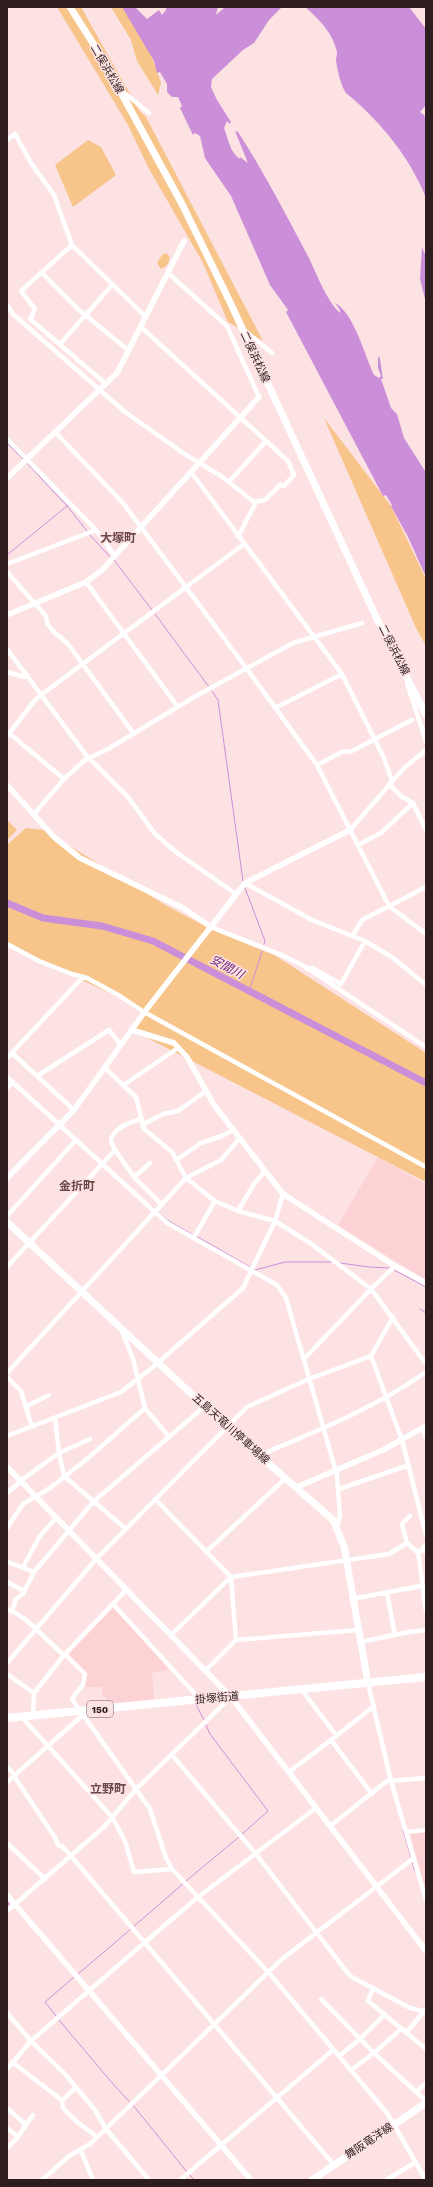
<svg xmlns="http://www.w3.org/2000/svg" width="433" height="2187" viewBox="0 0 433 2187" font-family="'Work Sans','Noto Sans JP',sans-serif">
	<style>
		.built { fill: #fdd2d4 }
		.green { fill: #f7c48a }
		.water { fill: #cb8fda }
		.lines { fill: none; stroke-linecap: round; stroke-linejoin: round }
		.stream { stroke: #cb8fda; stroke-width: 1 }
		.river { stroke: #cb8fda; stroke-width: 7 }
		.minor { stroke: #fff; stroke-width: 4.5 }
		.tertiary { stroke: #fff; stroke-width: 5.5 }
		.secondary { stroke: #fff; stroke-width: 7 }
		.trunk { stroke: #fff; stroke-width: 8 }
		.labels { text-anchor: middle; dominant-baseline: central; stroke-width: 3; stroke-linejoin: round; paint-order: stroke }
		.shield { fill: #fde2e3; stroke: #6b5859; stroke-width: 1 }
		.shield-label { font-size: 10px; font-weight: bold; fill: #2d1d1e }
		.street-label { font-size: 11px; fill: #2d1d1e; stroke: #fde2e3 }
		.neighbourhood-label { font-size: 12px; font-weight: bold; fill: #6b4749; stroke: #fde2e3 }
		.water-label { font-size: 12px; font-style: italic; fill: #6f277f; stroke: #fde2e3 }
	</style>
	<rect width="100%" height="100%" fill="#fde2e3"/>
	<path class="built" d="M378,1157L426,1185V1280L338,1225Z
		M113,1608L160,1657L169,1670L152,1673L154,1700L112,1703L102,1695V1687H85L87,1677L68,1655Z
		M426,1832V1892L410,1833Z"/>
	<path class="green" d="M57,7H81L139,110L146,117L263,341L228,322L203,263L148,167L128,125Z
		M111,7H123L152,57L161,83L158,95L137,61L131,40Z
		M88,140L101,147L116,175L73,207L55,165Z
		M166,253L169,256C170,263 167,266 161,269L157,263L162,255Z
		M324,418L391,506L426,579V646L416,628Z
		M7,820L17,830L7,840Z
		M26,828L44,830L167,906L217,932L276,956L426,1053V1182L132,1030L146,1010L7,945V845Z"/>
	<path class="water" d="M122,7H135L147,19L159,10L162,15L166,10V7H218L216,15L225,7H282L269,20L254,43L243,50L212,79L211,87L217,100L231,122L230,124L227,121L224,128C228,138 230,153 240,159V157L248,163L235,131L238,132C264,172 286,215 309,258C317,275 327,301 340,313V310L335,303C354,313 365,356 374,375L379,378L381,376L378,368V356L380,359L383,379H381L391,408L397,414L404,438L425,471L426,577L408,537L391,506L392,505L386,495L383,496L286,312L288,310L270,285L231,196L205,158L200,136L195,133L193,135L180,108L182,106L178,97H172L167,92V84L160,72L157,73L154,61Z
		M305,7H409L426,29V110L425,106L420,112L424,115L426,120V198C410,157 380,121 346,93C340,84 338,72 336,61C336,58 337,55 337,52C332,32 320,20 305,7Z
		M422,247L426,257V303L420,279Z"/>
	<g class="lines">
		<path class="stream" d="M7,443L24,460
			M26,462L67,506L87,531
			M89,534L110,557
			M7,555L67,506
			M114,560L152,610
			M155,614L209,687
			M212,691L218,700L243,881
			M245,888L265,941L264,944
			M249,992L262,951
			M150,1205L155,1209
			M157,1211L167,1220L193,1235
			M196,1236L250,1267
			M340,1263L369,1267L389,1268
			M253,1269L255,1270L285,1262H332
			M394,1270L426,1287
			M420,1309L426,1313
			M195,1703L204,1720
			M206,1725L210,1734L268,1811L241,1835
			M403,1830L411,1857
			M412,1862L415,1871
			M186,1881L239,1837
			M7,1901L9,1904L7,1907
			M133,1927L184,1883
			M78,1974L131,1929
			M56,2016L45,2002L74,1977
			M59,2020L113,2084L130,2102
			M132,2104L187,2172
			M189,2174L194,2180"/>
		<path class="river" d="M7,903L43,918L102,926L153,941L426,1083"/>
		<path class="minor" d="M122,91L149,113
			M7,140L15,134L31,163L54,195L72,245L146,317
			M72,245L21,291L35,309L30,319L106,384
			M41,272L78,309L129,351
			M168,273L227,326L259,397
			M7,305L13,314L125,412L186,455L221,476L254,502L265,500L280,485L284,486L294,475L288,461L141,327
			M244,330L272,353
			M60,344L112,285
			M55,432L123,503L247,669L317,765L389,906L426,934
			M7,439L96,530L115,556
			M191,472L342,674L384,758L392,781
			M229,482L266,441
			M238,537L255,504L254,502
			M7,564L96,530
			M7,572L46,616L47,623L52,630L68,644L134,734
			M86,582L178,707
			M7,649L86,755L128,797L155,834L176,852L236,894
			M7,672L24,677L27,675
			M407,683L426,741
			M275,708L342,674
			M9,733L64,779
			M7,736L35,700L41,695L244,544
			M317,765L342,752L352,751L412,720
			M389,784L401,796L413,803L426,830
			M34,814L64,779L85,760L108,749L196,696L293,643L362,623
			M350,830L404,768L426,750
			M358,845L381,833L413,803
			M245,883L312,920L365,941L392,957L426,985
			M211,927L277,953L304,966L426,1047
			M353,935L362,920L426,887
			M7,944L39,961L72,974L87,978L120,996L144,1012L426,1167
			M307,969L312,968L341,984L365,941
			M12,1053L74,1110
			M7,1058L83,977
			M105,1068L136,1097L144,1129L172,1152L186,1178L215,1201L238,1211L275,1221L310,1243L371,1289L426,1364
			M37,1076L109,1030L121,1045
			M7,1077L167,1223L277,1285L286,1298L337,1475L340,1516L337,1527
			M125,1084L178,1048
			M7,1088L13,1082
			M142,1125L163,1114L178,1111L206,1091
			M115,1150L134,1177L161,1204
			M176,1160L201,1143L222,1136L233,1130
			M134,1177L150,1163
			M238,1211L254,1184L265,1171
			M7,1216L76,1140
			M194,1237L215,1201
			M7,1267L115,1150L111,1142C111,1128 131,1122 142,1119
			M122,1331L133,1359L145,1408L169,1437
			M371,1356L402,1440L426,1535
			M304,1359L371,1289L395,1266
			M7,1373L186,1178L221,1160L240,1138
			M7,1377L21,1391L32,1427
			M27,1406L49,1395
			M55,1418L59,1453L64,1476L126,1529
			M422,1429L426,1437
			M7,1436L121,1392L153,1367L243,1288L275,1221L283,1194
			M260,1455C317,1431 375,1408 426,1372
			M20,1481L59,1453L90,1439
			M339,1489L409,1465
			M7,1493L20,1482
			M155,1499L231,1577L236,1640
			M7,1528L23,1504L50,1488L87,1459L145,1408
			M407,1543L402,1524L410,1516
			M422,1550L426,1544
			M418,1551L426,1612
			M206,1552L286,1478
			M7,1563L8,1562L34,1572
			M23,1567L40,1536L56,1518
			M7,1582L24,1591
			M387,1593L395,1635
			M352,1599L421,1586
			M113,1604L196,1695V1700
			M7,1609C30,1618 45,1640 64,1655
			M12,1611L16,1599L23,1594L34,1572L93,1502L205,1406
			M171,1635L231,1577L389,1554L407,1543L417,1552L422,1550L426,1552
			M360,1642L409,1632L426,1630
			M65,1654L85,1674L83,1684L72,1699L150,1809L166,1858L172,1869L269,1973L387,2113L426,2180
			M7,1663L96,1559L247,1407L309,1379L371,1356L393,1317
			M205,1671L236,1640L358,1630
			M7,1674L34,1693
			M368,1683L391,1781L426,1900
			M303,1689L304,1693L336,1735
			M33,1715L34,1693L65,1654L126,1590
			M21,1716L112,1817L125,1841L134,1872L172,1869
			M172,1755L256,1854L350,1976L410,2008L426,2012
			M7,1767L15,1775
			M289,1772L331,1740
			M14,1776L54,1836L59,1846H62L71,1856L334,2165
			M7,1782L84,1714
			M372,1794L331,1740L374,1706
			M330,1826L387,1781L426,1778
			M407,1832L426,1830
			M7,1843L45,1879
			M7,1911L104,1827L136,1789L231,1697
			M373,1988L368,2001L426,2049
			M321,1999L374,2053L351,2070
			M7,2013L31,2041L65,2074L95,2110L106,2129L149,2180
			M401,2029L374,2053L426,2101
			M406,2033L426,2009
			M339,2056L360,2039L385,2014
			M12,2062L54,2094L62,2101L63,2108L77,2122L97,2137
			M7,2069L31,2041L144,1943L198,1897L316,1808
			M416,2092L426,2083
			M62,2101L75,2088
			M7,2108L25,2124
			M7,2128L18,2137
			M7,2148L17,2138L33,2115
			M81,2151L93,2180
			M42,2180L69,2156L90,2144L282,1959L414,1858
			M180,2180L333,2050
			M386,2180L416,2162"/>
		<path class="tertiary" d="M7,478L117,373L184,241
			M7,615L86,582L102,570L259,397
			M7,785L54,837L80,858L183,908L211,927
			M132,1030L174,1043L187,1057L214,1105L283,1194L395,1266L426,1283
			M7,1178L74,1110L146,1010L245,883L350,830
			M7,1467L231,1697L426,1951
			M297,1487L383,1450L426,1426
			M7,1895L251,2180"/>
		<path class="secondary" d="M70,7L101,56L182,204L230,302L377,619L426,715
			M7,1222L227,1427L333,1520L344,1546L368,1683
			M312,2180L426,2103"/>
		<path class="trunk" d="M7,1718L426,1677"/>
	</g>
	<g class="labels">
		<rect class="shield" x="87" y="1701" width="26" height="16" rx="3"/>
		<g class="shield-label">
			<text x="100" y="1709">150</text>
		</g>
		<g class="street-label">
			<text transform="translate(107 69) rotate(60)">二俣浜松線</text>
			<text transform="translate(255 357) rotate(65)">二俣浜松線</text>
			<text transform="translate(394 650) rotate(63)">二俣浜松線</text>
			<text transform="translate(231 1429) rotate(42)">五島天竜川停車場線</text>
			<text transform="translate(217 1698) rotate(-5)">掛塚街道</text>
			<text transform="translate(369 2141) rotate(-34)">舞阪竜洋線</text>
		</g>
		<g class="neighbourhood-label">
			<text x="118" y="538">大塚町</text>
			<text x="77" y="1186">金折町</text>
			<text x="108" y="1789">立野町</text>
		</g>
		<g class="water-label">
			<text transform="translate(227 967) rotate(28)">安間川</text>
		</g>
	</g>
	<rect width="433" height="2187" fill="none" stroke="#2d1d1e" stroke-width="16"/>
</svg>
